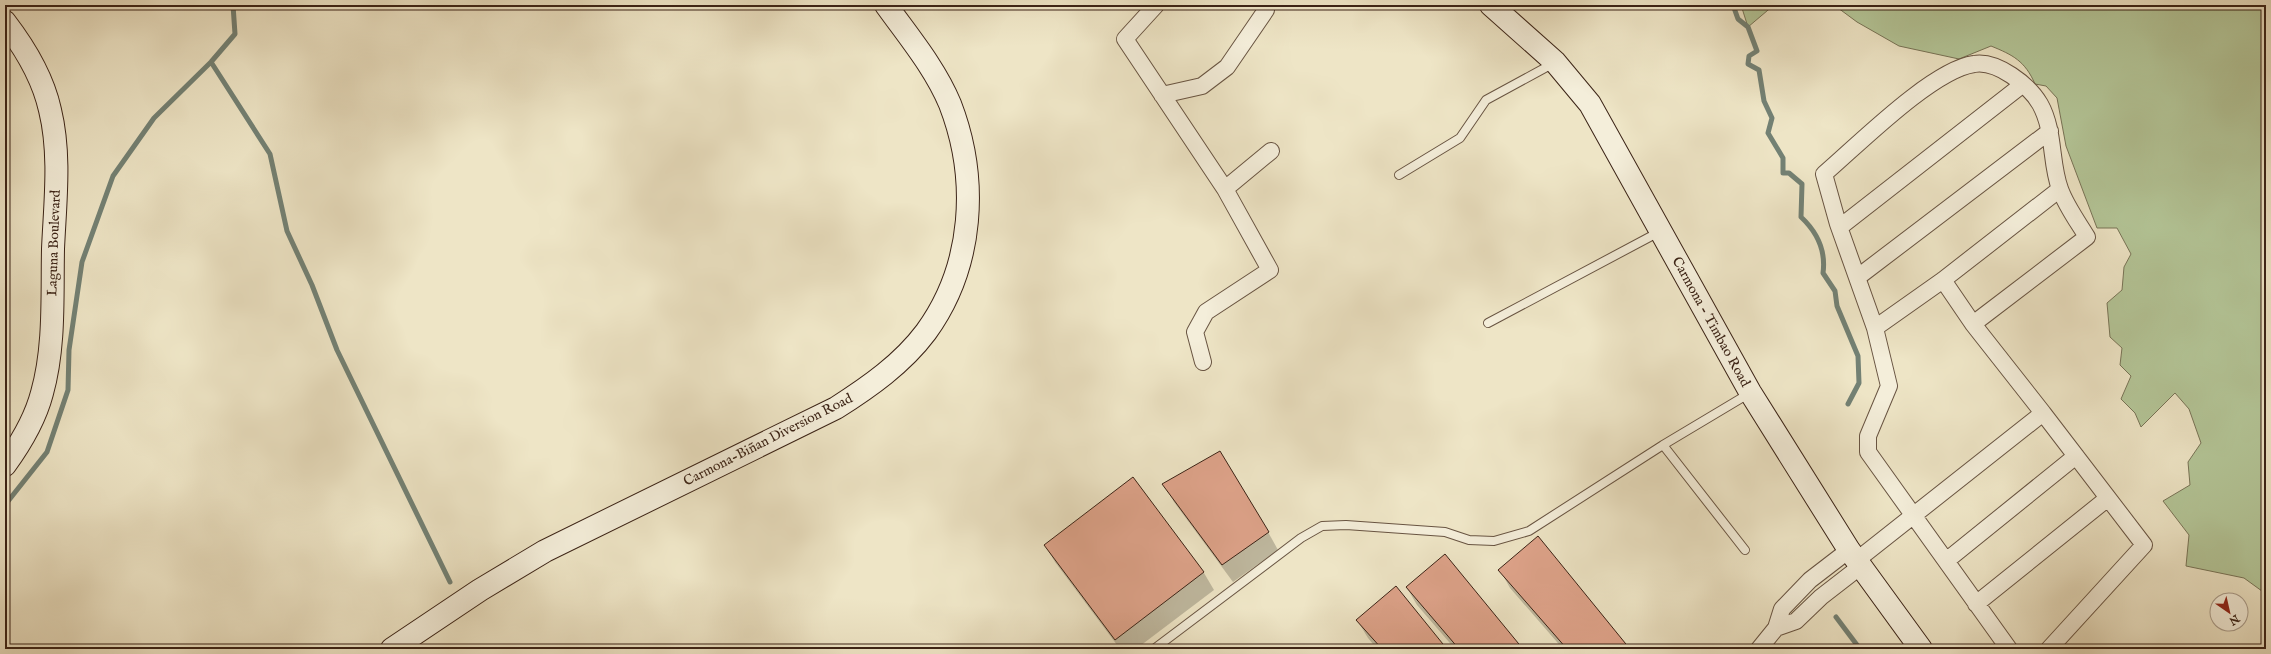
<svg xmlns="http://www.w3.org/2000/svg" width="2271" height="654" viewBox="0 0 2271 654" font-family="'IM FELL English',serif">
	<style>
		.green { fill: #b4c698; stroke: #787457 }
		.shadow { fill: #0003 }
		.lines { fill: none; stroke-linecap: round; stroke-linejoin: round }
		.stream { stroke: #738174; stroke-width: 5 }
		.building { fill: #dea38a; stroke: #3b2316 }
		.service-casing { stroke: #685442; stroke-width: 10 }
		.minor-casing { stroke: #685442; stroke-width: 18 }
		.secondary-casing { stroke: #3b2316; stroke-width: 24 }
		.service { stroke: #f4eeda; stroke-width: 8 }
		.minor { stroke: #f4eeda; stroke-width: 16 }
		.secondary { stroke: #f4eeda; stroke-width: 22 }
		.labels { text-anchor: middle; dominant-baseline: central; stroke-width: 3; stroke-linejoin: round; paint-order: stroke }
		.street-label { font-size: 14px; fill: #3b2316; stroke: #f4eeda }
	</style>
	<rect width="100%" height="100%" fill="#eee5c6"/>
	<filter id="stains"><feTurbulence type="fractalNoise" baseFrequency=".005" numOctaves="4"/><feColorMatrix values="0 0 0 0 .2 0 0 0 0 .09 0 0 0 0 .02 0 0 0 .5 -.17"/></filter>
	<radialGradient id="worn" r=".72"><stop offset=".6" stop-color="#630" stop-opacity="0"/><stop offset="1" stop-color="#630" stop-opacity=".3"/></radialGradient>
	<path class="green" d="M1741,5H1774L1748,27Z
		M1834,5H2266V594L2244,578L2186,566L2189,535L2163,501L2190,485L2188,462L2201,443L2189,409L2175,393L2141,427L2135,413L2121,399L2131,376L2120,365L2122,348L2110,337L2107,303L2122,290L2124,267L2131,254L2117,228H2097L2066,146L2057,98L2046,86L2035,84C2025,61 2013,55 1991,46L1959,59L1899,46L1857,22Z"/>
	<path class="shadow" d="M1133,479L1204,573L1214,590L1136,649H1120L1055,562L1045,545Z
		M1164,484L1268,532L1278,550L1233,582L1174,502Z
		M1500,570L1628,649H1563L1510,588Z
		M1407,588L1522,649H1455L1417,605Z
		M1357,620L1446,649H1377L1368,638Z"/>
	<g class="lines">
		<path class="stream" d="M1733,5L1738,19L1748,27L1757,51L1749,56L1748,64L1759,70L1764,101L1772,118L1768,133L1783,158V173H1789L1802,184L1801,217C1817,232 1826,251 1823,273L1835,291L1837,306L1858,356L1859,383L1848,404
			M211,62L270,154L287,231L312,285L337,350L450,582
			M5,505L47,452L68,390L69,350L82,262L113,176L154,118L211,62L235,34L233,5
			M1836,617L1860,649"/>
	</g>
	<path class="building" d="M1220,451L1269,532L1222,565L1162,484Z
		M1133,477L1204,572L1115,640L1044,545Z
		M1538,536L1630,649H1567L1498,570Z
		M1445,554L1523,649H1459L1406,587Z
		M1396,586L1447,649H1382L1356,620Z"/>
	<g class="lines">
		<g class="service-casing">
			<path id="service" d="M1399,175L1460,138L1486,100L1554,63
				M1488,323L1661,231
				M1663,445L1745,550
				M1154,649L1301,538L1322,526L1346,525L1445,532L1469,540L1494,541L1529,531L1663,445L1750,393"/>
		</g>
		<g class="minor-casing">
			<path id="minor" d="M1156,5L1125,39L1225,189L1270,270L1206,312L1195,332L1203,362
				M1162,95L1202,86L1227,67L1266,10
				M1225,189L1271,151
				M1840,227L2022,85
				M1858,277L2050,131
				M1943,280L1973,324L2043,413
				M1973,324L2087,237C2078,222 2066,206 2060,189C2050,162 2055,131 2040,104C2029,85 1997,60 1974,64C1932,70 1858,145 1824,174L1838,224L1875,328L1889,386L1868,436V452L2009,649
				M1875,328L1943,280L2060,189
				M1857,560L2043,413L2144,545L2049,649
				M1946,561L2076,456
				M1976,604L2108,498
				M1776,628L1796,621L1821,597L1861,566
				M1759,649L1776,628L1782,609L1810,580L1849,550"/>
		</g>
		<g class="secondary-casing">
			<path id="secondary" d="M1491,5L1555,62L1590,104L1750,392L1849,550L1921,649
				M5,22C25,48 43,78 50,110C61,155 55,203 53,249C52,297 55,347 42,393C35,420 21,443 5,465
				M392,649L480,590L545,551L836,408C869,387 902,364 926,332C974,266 979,179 950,104C935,68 909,37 886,5"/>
		</g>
		<use href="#service" class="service"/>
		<use href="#minor" class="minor"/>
		<use href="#secondary" class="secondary"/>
	</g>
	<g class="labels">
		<g class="street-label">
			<text transform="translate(54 243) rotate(-88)">Laguna Boulevard</text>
			<text transform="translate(1711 322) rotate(61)">Carmona - Timbao Road</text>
			<text transform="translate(768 440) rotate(-27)">Carmona-Biñan Diversion Road</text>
		</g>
	</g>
	<rect width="2271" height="654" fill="none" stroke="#eee5c6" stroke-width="20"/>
	<rect x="6" y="6" width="2259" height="642" fill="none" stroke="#3b2316" stroke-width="2"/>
	<rect x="10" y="10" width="2251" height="634" fill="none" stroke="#3b2316"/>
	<g transform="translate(2229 612) rotate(146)"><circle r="19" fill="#f4eeda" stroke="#aa9d8c"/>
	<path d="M0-3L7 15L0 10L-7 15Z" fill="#8f2418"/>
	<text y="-6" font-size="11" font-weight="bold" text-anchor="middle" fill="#3b2316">N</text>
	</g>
	<rect width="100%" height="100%" filter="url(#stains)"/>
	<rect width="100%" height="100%" fill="url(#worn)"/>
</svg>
